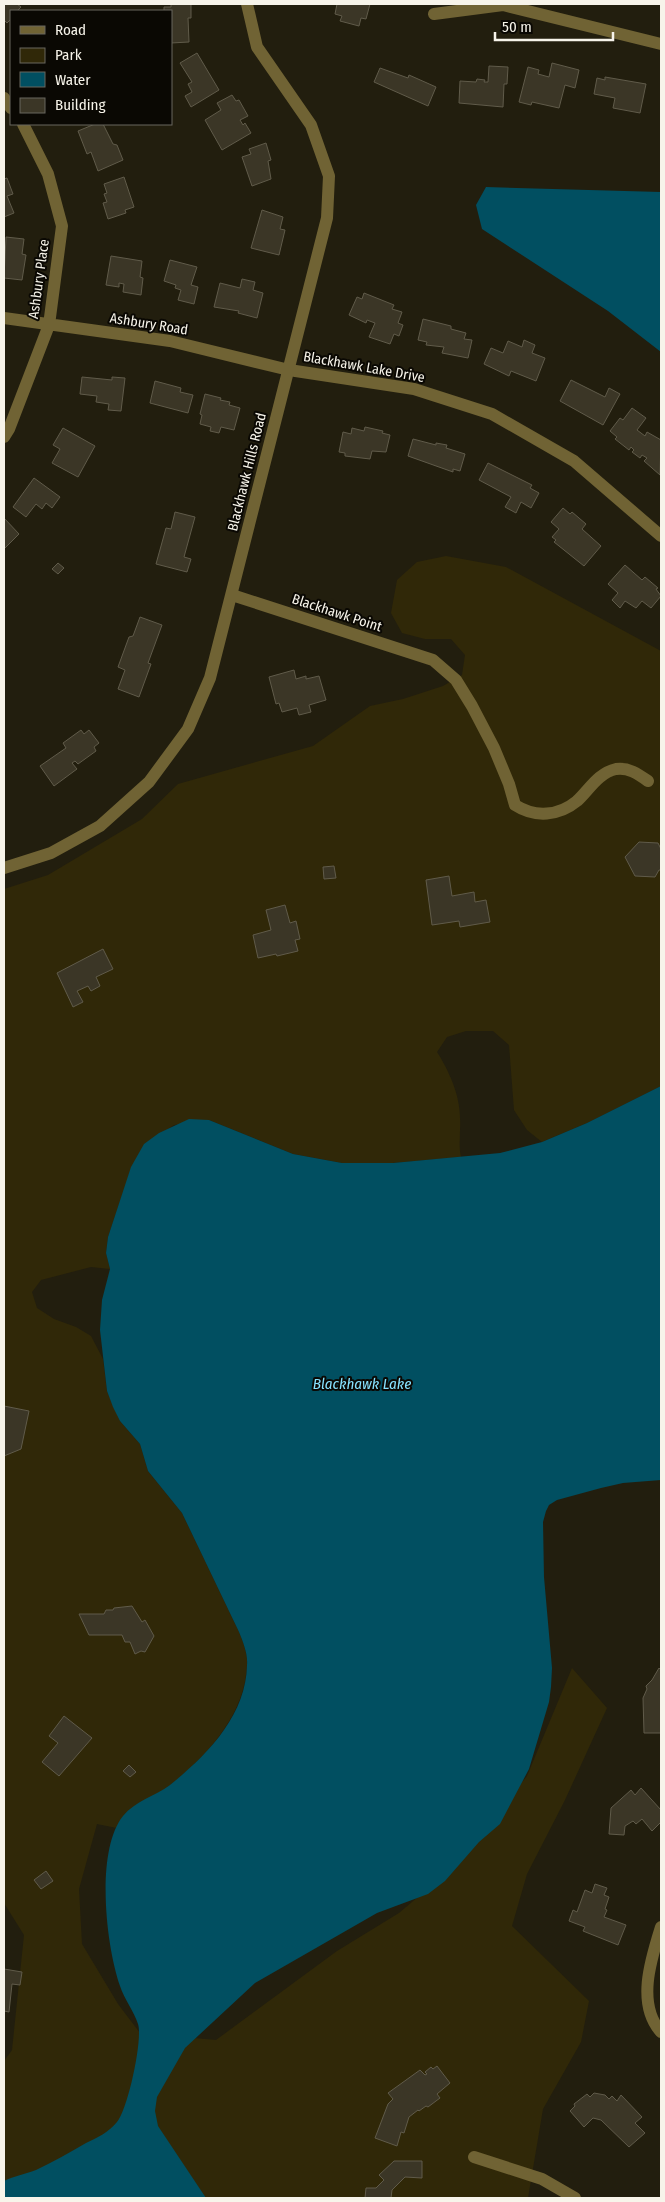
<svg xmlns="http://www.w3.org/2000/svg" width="665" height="2202" viewBox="0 0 665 2202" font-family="'Fira Sans Condensed',sans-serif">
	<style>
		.green { fill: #302808 }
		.water { fill: #014f61 }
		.building { fill: #3b3626; stroke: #605b4a }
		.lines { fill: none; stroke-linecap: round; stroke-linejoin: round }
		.minor { stroke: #706334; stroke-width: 12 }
		.labels { text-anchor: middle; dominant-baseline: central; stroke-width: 4; stroke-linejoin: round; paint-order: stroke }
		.street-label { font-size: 14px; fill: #f7f4ea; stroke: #0a0803 }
		.water-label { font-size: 15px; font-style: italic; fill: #87e2ff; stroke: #0a0803 }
	</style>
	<rect width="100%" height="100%" fill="#221e0e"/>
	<path class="green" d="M446,556L506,567L661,651V1086L587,1123L542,1142L527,1130L514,1110L509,1045L493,1031H466L447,1037L437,1052C449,1071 460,1095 460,1118C461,1131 458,1144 461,1157L393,1163H342L293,1154L209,1120L174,1125L145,1144L131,1169L108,1237L106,1253L110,1269L91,1267L41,1280L32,1292L37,1308L54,1319L76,1327L91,1336L103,1359L107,1391L120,1421L140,1444L148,1471L182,1513L239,1632C243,1642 248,1654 247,1665C245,1714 207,1757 169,1786C150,1800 128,1805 117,1828L97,1824L79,1889L82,1944L118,2004L140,2033L216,2040L337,1951L399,1913L451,1869L527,1776L572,1668L607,1708L565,1800L527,1874L512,1926L589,2001L581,2042L543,2109L528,2198H4V2061L12,2050L24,1935L4,1903V889L48,875L142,819L178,784L313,746L370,706L403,699L443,686L462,675L465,655L451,639H425L402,633L391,613L397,580L417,562Z"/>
	<path class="water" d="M486,187L661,192V352L608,311L482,229L476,205Z
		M661,1086V1480L623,1483L601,1488L557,1500L549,1505L546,1511L543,1522L544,1577L552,1668L551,1687L549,1702L529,1769L500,1824L479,1842L445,1881L428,1894L377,1913L255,1983L185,2048L157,2097L155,2111L158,2126L206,2198H4V2181C14,2176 25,2174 36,2170C53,2162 69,2153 86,2143C97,2138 109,2132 117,2122C128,2109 143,2039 138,2024C134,2011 124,1999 120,1986C106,1946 95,1851 123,1816C135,1801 155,1796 170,1785C207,1755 246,1716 247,1665C248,1654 243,1642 239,1632L182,1513L148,1471L140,1444L120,1421L113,1407L107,1391L100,1330L102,1300L110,1269L106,1253L108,1237L131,1167L144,1144L159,1133L189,1119L209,1120L293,1154L342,1163H393L500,1153L542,1142L587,1123Z"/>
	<path class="building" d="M4,4H17L21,7L17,11H11V19L7,23L4,20Z
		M171,4H191V18H188L189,42L171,43V11H164V7H171Z
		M337,4H370L366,19L361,18L359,26L340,21L342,16L335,14Z
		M197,53L219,90L191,107L185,96L192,92L188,84L192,82L180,63Z
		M552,63L579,70L575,88L565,85L559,108L532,102L531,105L519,102L528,67L539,70L538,74L549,77Z
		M489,66L508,67L507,84H504L503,107L459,103L460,81L476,82L477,79L485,80L484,82H488Z
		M380,68L408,78L409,75L436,87L428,106L374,82Z
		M605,77L646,84L640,113L613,108L615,98L594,94L597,78L605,80Z
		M232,95L236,101L239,100L248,116L240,120L243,125L245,123L251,133L222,150L205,120L221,110L217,103Z
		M95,124H103L113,144L117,145L123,160L98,171L91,152L87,154L78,131Z
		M266,143L271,160L268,161L271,179L252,186L242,157L251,154L249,149Z
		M124,177L134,207L125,210L126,213L108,219L103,203L107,202L104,194L107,193L104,184Z
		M7,178L13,194L7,196L14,213L4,217V179Z
		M262,210L283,217L280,229L285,230L279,255L251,248Z
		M6,237L24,239L22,254L26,255L22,280L4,278Z
		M111,256L142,261L140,277L143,278L141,295L123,292L124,284L119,283V287L106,285Z
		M170,260L197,267L191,285L198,287L194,304L178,300L181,290L175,288L176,285L164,281Z
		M242,279L255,282L253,290L263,293L257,318L238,313L239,311L214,307L220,283L240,288Z
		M364,293L394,305L392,309L402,312L398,323L403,325L399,336L394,334L390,344L369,337L375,323L367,320L366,323L349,315L357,297L362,299Z
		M423,319L451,326V329L466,333L464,339L472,340L468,358L442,353L444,347L426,345L427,342L418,340Z
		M524,340L535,345L532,353L545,358L536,381L511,371L509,376L484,364L491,348L503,353L508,341L522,347Z
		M82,377L112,380V377L125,378L121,411L108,410L109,404L96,402L97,396L80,394Z
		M571,380L605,397L609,388L620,394L603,425L560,401Z
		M155,381L181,388L180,392L193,395L188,413L150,403Z
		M205,394L221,398L220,400L230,402L229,405L240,408L234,430L221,427L219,433L210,431L211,427L200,424L202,415L200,414Z
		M632,408L646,418L637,430L645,436L647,432L661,440L660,475L644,461L647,458L642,455L640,458L632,452L634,450L631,447L629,450L615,439L617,437L610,431L620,418L623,420Z
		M365,427L383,431L382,433L390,435L386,452L372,451L370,459L345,456V453L339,452L343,432L351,434L352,428L364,431Z
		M63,428L95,446L78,477L52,463L60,449L53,445Z
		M413,439L436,445V443L447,445L446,448L465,454L460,471L453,469V472L408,456Z
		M488,463L532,485L530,488L539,493L531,508L521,502L516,513L505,507L511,497L479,480Z
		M34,478L60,497L52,508L46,503L42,509L36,504L26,517L13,507Z
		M563,508L570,514L572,512L586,524L582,529L601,546L584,566L554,542L556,540L552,537L559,529L551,522Z
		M175,512L195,517L184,557L191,559L187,572L156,564L166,528L171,529Z
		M4,518L19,534L4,549Z
		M58,563L64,568L58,574L52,569Z
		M625,565L642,580L645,577L658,588L656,589L661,596L651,608L642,601L636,608L625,601L620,608L612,600L618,593L608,584Z
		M140,617L162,625L148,663L151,664L139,697L118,689L125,670L118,667L129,637L133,636Z
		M294,670L296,679L306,676V679L319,676L326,700L309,705L311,712L299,715L297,708L282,712L279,703L276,704L269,677Z
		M81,730L84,734L89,730L99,743L94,747L96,751L78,764L75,761L72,763L77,769L54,786L40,766L66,748L63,743Z
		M639,842L658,843L661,849V870H659L655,877L635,876L625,857Z
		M334,866L336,878L324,879L323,867Z
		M449,876L452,896L474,892L475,902L486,900L490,922L460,927L459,921L432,925L426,880Z
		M285,905L290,923L296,921L300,939L295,940L298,951L277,956L276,954L258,958L253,935L271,930L266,910Z
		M103,949L113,969L96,977L100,986L91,991L88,986L77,991L83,1002L73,1007L57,973Z
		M4,1406L29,1411L21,1449L4,1456Z
		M132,1606L142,1622L145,1620L154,1636L145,1652L141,1651L135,1654L130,1642H125L122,1635H89L79,1614H104L106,1610H113L114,1608Z
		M659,1668L661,1670V1733H644L643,1698L647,1689L646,1686L652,1680Z
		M64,1716L92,1738L59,1776L42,1762L58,1743L49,1736Z
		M129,1765L136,1772L130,1777L123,1771Z
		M641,1788L661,1810V1822L652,1831L642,1819L636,1824L633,1821L625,1826L624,1835L609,1834L611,1808L631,1790L635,1795Z
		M46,1871L53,1881L41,1889L34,1880Z
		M595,1884L607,1888L604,1895L609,1897L605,1909L607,1910L604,1917L626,1925L618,1945L583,1931L585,1927L569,1921L573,1910L577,1912L585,1890L592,1893Z
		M4,1969L22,1972L20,1985L12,1984L9,2012L4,2011Z
		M437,2066L450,2083L437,2094L440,2098L428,2107L426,2106L419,2111L418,2110L409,2117L404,2133L401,2132L397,2146L375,2138L388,2104L393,2099L388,2093L420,2070L425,2075L427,2074L425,2072L431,2067L433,2069Z
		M594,2093L605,2095L609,2099L612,2096L617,2101L621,2095L642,2117L635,2123L645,2133L629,2147L601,2120L593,2118L584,2127L570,2111L575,2106L574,2104L587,2094L590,2097Z
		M394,2161H422V2178L405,2177L392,2190L391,2198H365L366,2188H376L384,2180L379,2175Z"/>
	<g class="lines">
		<path class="minor" d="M434,14L503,5L661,44
			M4,98L11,108
			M4,318L170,341L289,370L414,389L492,414L574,461L661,536
			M4,437L9,429L49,325L62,226L48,174L23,124
			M232,595L433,660L456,680L472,706L494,748L509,784L515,805C535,818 559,816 577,801C589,790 598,773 616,769C628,767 638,774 648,781
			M4,868L51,853L100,826L149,782L188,729L210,678L327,218L329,176L311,125L257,47L247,4
			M661,1927C651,1959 636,2004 661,2032
			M474,2157L542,2179L575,2198"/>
	</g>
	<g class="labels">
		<g class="street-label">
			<text transform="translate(39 279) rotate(-82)">Ashbury Place</text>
			<text transform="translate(149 324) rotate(9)">Ashbury Road</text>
			<text transform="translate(364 367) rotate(10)">Blackhawk Lake Drive</text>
			<text transform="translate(247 472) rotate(-76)">Blackhawk Hills Road</text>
			<text transform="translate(337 613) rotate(18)">Blackhawk Point</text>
		</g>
		<g class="water-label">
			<text x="362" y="1384">Blackhawk Lake</text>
		</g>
	</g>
	<rect width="665" height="2202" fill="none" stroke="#f7f4ea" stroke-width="10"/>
	<rect x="10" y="10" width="162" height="115" fill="#0a0803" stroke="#69665f"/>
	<rect x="20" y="26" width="25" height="8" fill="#706334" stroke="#69665f"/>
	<text x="55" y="35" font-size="15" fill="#f7f4ea">Road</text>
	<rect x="20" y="48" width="25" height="15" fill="#302808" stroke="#69665f"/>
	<text x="55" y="60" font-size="15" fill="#f7f4ea">Park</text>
	<rect x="20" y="72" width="25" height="15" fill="#014f61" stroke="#69665f"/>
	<text x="55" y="85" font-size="15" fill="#f7f4ea">Water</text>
	<rect x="20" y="98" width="25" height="15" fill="#3b3626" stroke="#69665f"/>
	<text x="55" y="110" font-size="15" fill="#f7f4ea">Building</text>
	<path d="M495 32v8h118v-8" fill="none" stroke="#f7f4ea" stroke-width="2.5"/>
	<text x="502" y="32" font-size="15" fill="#f7f4ea" stroke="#0a0803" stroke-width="4" paint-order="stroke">50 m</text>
</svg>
